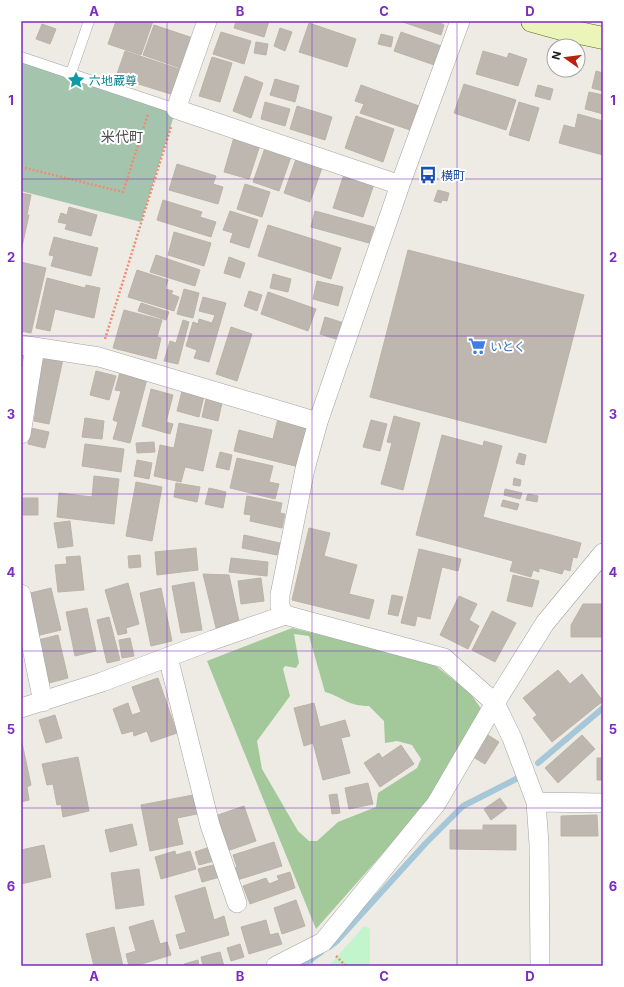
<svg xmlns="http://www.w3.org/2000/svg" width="624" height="987" viewBox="0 0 624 987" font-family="Inter,'Noto Sans JP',sans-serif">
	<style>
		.forest { fill: #a3c99a; fill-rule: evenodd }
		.cemetery { fill: #a5c4ae }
		.park { fill: #c2f5cc }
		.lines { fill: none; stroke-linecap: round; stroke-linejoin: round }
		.stream { stroke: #a6c7d8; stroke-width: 6 }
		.building { fill: #bdb7b0; stroke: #bdb3a6 }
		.lane-casing { stroke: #a3a3a3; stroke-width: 11 }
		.street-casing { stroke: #a3a3a3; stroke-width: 20 }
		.secondary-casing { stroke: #566a0c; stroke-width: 23 }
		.path { stroke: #ef8c72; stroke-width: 2.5; stroke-dasharray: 2 2; stroke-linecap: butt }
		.lane { stroke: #fff; stroke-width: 10 }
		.street { stroke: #fff; stroke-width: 19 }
		.secondary { stroke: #ebf4b9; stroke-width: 22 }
		.grid { fill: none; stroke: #7b2cbf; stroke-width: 1; stroke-opacity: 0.55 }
		.labels { text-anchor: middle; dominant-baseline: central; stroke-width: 4; stroke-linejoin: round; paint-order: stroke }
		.culture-label { font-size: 12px; fill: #0d838f; stroke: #fff; text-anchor: start }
		.transit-label { font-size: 12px; fill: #164399; stroke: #fff; text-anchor: start }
		.shop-label { font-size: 12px; fill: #366cbe; stroke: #fff; text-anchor: start }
		.quarter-label { font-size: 14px; fill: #4f4f4f; stroke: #fff }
		.neatline { fill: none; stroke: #7b2cbf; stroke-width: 1.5 }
		.grid-label { font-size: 13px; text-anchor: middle; font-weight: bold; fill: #7b2cbf }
	</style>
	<rect width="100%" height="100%" fill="#edebe3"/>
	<path class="forest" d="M292,628L431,662L470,693L482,710L430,800L316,929L207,661ZM294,634L309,636L325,692C343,697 347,706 369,706L384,721L385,743L397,741L412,745L421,759L417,768L378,793L376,807L338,822L317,841H309L298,831L262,769L257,741L290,696L283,669L285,666L296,668L299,663Z"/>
	<path class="cemetery" d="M21,57L176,109L141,222L21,191Z"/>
	<path class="park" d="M364,926L370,929V966H329Z"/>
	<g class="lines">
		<path class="stream" d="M538,763L603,708
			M329,947L337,941L425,844L463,806L518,778
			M302,966L321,952"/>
	</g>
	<path class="building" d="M116,21H153L141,55L108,44Z
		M236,21H269L264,37L234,28Z
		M400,21H438L444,25L441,35Z
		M309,23L356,39L347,67L299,52Z
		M42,24L56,29L50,44L36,39Z
		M154,25L193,38L183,69L143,55Z
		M280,28L292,32L285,51L274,46Z
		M221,32L251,41L244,64L213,54Z
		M401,32L444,47L437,66L394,51Z
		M381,34L393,37L391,47L378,44Z
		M256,42L268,44L266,55L254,53Z
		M125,51L182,70L174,95L116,77Z
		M483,51L507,58L509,53L527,59L518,86L476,74Z
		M212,57L232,63L220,102L199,96Z
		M596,71L603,73V91L592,88Z
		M245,76L263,83L251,118L233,111Z
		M275,79L299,86L295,102L270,95Z
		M464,84L516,100L506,130L454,113Z
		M361,85L419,106L410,130L360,113L364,104L355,101Z
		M538,85L553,89L550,100L535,96Z
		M589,92L603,95V114L585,109Z
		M265,102L290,109L285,126L261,119Z
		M519,102L539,108L529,141L509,135Z
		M297,106L332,117L325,140L290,129Z
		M578,114L603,121V155L559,143L564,125L575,128Z
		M356,116L394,129L383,162L345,148Z
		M234,137L260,145L249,179L224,172Z
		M266,145L292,154L279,191L253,182Z
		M297,156L323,165L310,202L284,193Z
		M177,164L216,176L213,184L223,187L218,204L169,190Z
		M344,174L374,184L363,217L333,208Z
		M245,184L270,192L262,217L237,209Z
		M438,190L449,193L447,201L442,200L441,203L434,201Z
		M21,193L31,195L27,215H29L21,251Z
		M163,200L202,212L200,217L216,222L211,237L157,220Z
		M69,207L97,215L91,236L65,229L67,224L58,222L61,213L67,215Z
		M230,211L258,220L249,248L230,242L233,233L223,230Z
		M315,211L374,227L369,243L311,227Z
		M268,225L341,248L331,279L258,256Z
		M174,232L211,243L204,266L168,255Z
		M54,237L98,248L91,276L51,266L54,256L49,255Z
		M408,250L584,295L546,443L370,397Z
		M156,255L200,270L195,286L150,272Z
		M229,257L245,263L240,278L224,273Z
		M21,262L46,268L31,333L21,331Z
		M137,270L168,280L165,289L173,291L171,294L179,297L174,311L128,297Z
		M273,274L291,279L288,292L270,288Z
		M47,278L85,288L86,285L100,288L94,318L55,309L50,331L36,328Z
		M317,281L343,287L338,306L313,299Z
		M184,289L199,293L193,318L177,314Z
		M249,291L262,295L257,311L244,306Z
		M268,292L316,309L308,331L261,314Z
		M203,297L226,303L209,362L194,358L197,350L186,346L193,322L198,324L199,319L212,323L215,315L199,311Z
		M141,303L169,312L166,320L138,311Z
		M124,310L162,320L157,337L161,338L156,359L113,348Z
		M325,317L344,323L339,340L320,334Z
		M183,320L189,322L178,364L164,361L170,341L176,343Z
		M231,327L252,334L237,381L216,374Z
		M41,354L63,359L49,424L34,421L36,410L29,409Z
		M96,371L116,376L109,400L90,395Z
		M120,372L147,379L130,443L113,439L118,422L113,420L121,391L115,390Z
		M151,389L173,395L166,422L173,424L170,434L142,426Z
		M182,391L204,396L199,417L177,411Z
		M206,399L222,403L218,421L202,417Z
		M394,416L420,423L403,490L381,484L392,443L387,442Z
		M85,418L104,421L102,439L82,437Z
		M278,418L309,426L299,467L234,451L239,430L273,439Z
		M371,420L387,424L380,451L363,447Z
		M179,423L212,430L203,471L185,467L181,482L154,476L160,445L174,448Z
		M31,428L49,432L45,448L28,444Z
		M442,435L483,446L484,441L502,446L483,517L581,543L577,558L573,557L570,571L564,569L562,574L539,568V572L533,570L531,577L510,571L513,561L416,535Z
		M154,442L155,452L137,453L136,443Z
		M85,444L124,449L121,472L82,466Z
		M220,452L232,455L229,470L216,467Z
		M519,453L526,455L524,465L516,463Z
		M237,458L273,466L269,482L279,484L275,499L230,488Z
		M137,460L152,463L149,479L134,476Z
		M94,476L119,479L114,524L57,517L59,493L92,497Z
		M514,478L521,480L520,486L513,485Z
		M136,482L162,487L152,541L126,536Z
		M176,483L200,487L197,502L174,497Z
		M209,488L226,492L223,508L205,504Z
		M505,489L522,493L520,499L504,495Z
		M528,494L538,496L537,502L526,500Z
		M247,496L282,503L280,513L285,514L282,528L250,521L251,515L244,514Z
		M21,498H38V515H21Z
		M503,500L519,504L517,510L501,506Z
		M70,521L73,546L58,548L54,523Z
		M309,528L330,533L324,556L357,565L349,594L374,600L369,619L292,600Z
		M244,535L280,543L277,555L242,548Z
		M196,548L198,570L157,575L155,552Z
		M419,549L461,559L458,571L442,567L430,619L417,616L415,626L401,623Z
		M140,555L141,567L129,568L128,556Z
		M80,556L84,590L58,592L55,565L67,564L66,557Z
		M231,558L268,562L267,576L229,572Z
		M203,574L229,575L239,621L216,628Z
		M513,575L539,581L532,607L507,601Z
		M261,578L264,601L241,604L238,581Z
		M194,582L202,630L181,633L172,586Z
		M128,583L139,624L126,628L127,633L118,635L105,590Z
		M51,588L61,630L36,636L26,594Z
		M161,588L172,641L151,646L140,593Z
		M392,595L403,597L398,616L388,614Z
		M459,596L477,604L469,620L479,626L468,649L440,635Z
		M583,604H603V637H571V625Z
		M87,608L96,651L75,656L66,612Z
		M492,611L516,623L495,662L472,650Z
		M109,617L120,660L107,663L97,620Z
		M58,635L68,678L45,684L34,641Z
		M130,638L134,656L122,658L119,640Z
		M558,670L570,684L582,674L603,701L552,742L533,718L537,715L523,698Z
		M158,678L177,733L151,742L147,731L134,736L133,731L122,734L113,709L128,703L132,715L141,712L132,687Z
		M314,703L320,727L345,720L350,736L341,738L350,773L323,780L313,743L304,746L294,708Z
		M55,715L62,738L46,743L39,720Z
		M488,735L499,742L485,764L473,757Z
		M582,735L595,749L558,783L545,768Z
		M21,738L31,785L27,787L29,800L21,802Z
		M602,744L603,780H597V758H602Z
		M401,745L414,764L380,787L364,763L379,753L382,758Z
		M78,757L89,811L63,817L61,804L57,805L53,784L47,785L42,764Z
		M368,783L373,804L349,809L345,788Z
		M337,794L340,813L332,814L329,795Z
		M193,795L197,814L177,818L183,844L150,851L141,805Z
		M500,798L507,808L491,820L484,809Z
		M244,806L256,841L227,851L215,816Z
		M597,815L598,836H561V816Z
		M132,824L137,845L110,852L105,830Z
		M483,825H516V850L450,849V830H483Z
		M274,842L282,866L234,881L231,870L237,867L233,855Z
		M44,845L51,877L21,884V850Z
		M210,847L214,861L199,865L195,852Z
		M175,851L176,855L190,851L196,869L161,879L155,857Z
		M217,864L220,877L202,882L198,869Z
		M139,869L144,905L116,909L111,873Z
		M290,872L295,888L250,904L243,886L266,878L269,884L279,880L277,876Z
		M205,887L214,920L224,916L229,935L180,949L176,935L186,932L175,896Z
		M296,900L305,926L282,934L274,908Z
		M153,920L160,944L167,942L171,955L135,966H129L126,954L136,951L129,927Z
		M266,920L270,935L278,933L282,944L249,954L241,927Z
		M114,927L123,966H94L86,934Z
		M240,944L244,957L231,961L227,948Z
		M220,952L224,966H203L201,957Z
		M198,960L199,966H185L184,964Z"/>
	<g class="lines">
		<g class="lane-casing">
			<path id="lane" d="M21,57L176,109
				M71,73L89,21"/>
		</g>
		<g class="street-casing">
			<path id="street" d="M207,21L176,109L400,185
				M21,345L99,357L318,422
				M21,434L35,347
				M21,594L43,702
				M285,615L280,607V595L305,469L318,422L400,185L460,21
				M168,657L210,825L237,903
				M21,708L102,682L213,640L285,615L444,658L495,703L512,738L536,802L539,844L540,966
				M536,802L603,803
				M276,966L323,942L436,804L495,703L545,623L603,553"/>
		</g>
		<g class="secondary-casing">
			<path id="secondary" d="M532,21L561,29L603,38"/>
		</g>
		<path class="path" d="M21,167L123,192L148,114
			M105,339L171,127
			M336,956L346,966"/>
		<use href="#lane" class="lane"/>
		<use href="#street" class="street"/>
		<use href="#secondary" class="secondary"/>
	</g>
	<path class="grid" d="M167,21V966M312,21V966M457,21V966M21,179H603M21,336H603M21,494H603M21,651H603M21,808H603"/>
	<defs>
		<g id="sight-bare" transform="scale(1.38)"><path d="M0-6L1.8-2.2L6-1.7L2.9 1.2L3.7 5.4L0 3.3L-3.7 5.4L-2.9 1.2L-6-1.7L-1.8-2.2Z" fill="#0f9aa8" stroke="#fff" stroke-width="2.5" paint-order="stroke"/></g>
		<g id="bus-bare" transform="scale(1.38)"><path d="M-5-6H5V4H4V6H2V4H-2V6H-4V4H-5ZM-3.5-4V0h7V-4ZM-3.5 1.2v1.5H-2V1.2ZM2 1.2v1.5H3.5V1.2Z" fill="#1a4fb4" stroke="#fff" stroke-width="2.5" paint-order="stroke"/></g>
		<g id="supermarket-bare" transform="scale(1.38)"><path d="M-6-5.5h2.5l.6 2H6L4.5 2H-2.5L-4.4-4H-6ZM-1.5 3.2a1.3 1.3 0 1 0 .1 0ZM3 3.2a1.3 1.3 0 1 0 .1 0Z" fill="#3f7fe0" stroke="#fff" stroke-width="2.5" paint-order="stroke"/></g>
	</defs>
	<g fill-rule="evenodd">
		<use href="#sight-bare" x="76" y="80"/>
		<use href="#bus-bare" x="428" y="175"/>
		<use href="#supermarket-bare" x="477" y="346"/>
	</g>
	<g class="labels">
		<g class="culture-label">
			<text x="89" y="80">六地蔵尊</text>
		</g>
		<g class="transit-label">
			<text x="441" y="175">横町</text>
		</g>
		<g class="shop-label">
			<text x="490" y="346">いとく</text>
		</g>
		<g class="quarter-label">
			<text x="122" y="136">米代町</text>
		</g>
	</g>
	<rect width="624" height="987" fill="none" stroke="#ffffff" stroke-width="44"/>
	<g transform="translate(566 58) rotate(284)"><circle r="19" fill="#ffffff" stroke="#a4a4a4"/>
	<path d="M0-3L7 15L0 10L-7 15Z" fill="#ba210e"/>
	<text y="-6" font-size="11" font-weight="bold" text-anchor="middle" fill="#1c1c1c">N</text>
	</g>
	<rect x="22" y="22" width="580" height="943" class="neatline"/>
	<g class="grid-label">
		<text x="94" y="16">A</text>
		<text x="240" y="16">B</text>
		<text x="384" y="16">C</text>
		<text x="530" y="16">D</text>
		<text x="11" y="105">1</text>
		<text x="613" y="105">1</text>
		<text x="11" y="262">2</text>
		<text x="613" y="262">2</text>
		<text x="11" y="419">3</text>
		<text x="613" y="419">3</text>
		<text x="11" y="577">4</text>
		<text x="613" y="577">4</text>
		<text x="11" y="734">5</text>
		<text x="613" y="734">5</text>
		<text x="11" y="891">6</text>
		<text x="613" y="891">6</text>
		<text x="94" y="981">A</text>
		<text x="240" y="981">B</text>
		<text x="384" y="981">C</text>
		<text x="530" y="981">D</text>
	</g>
</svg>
